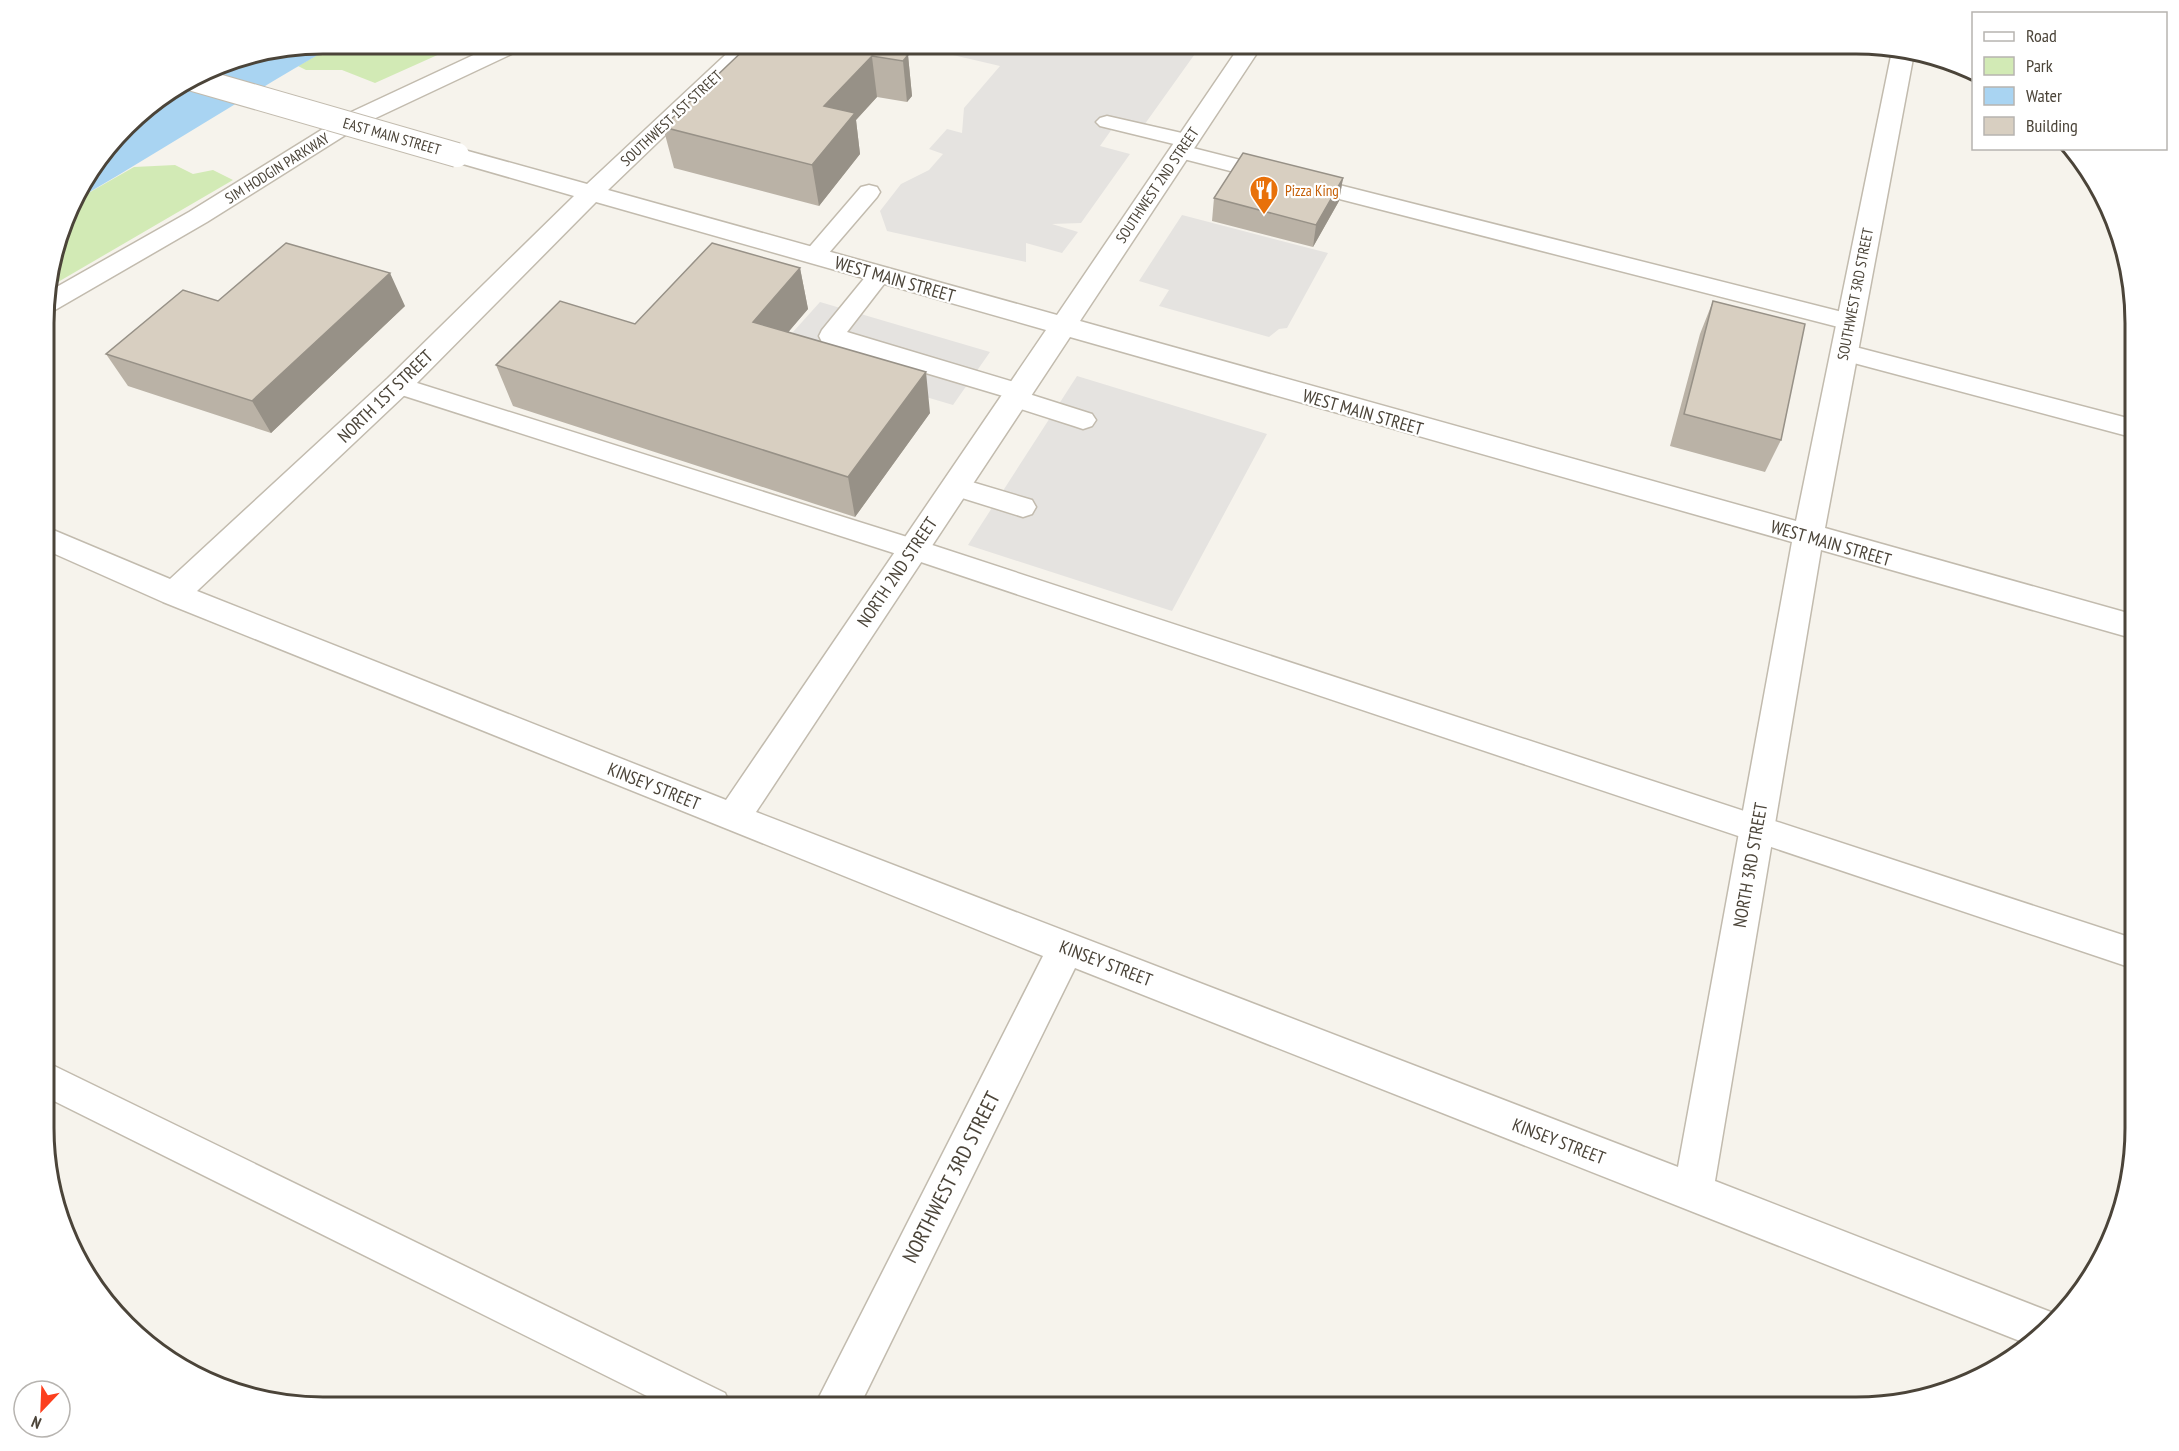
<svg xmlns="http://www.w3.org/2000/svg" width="2179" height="1451" viewBox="0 0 2179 1451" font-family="'PT Sans Narrow',sans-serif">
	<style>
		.green { fill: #d2eab5 }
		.parking { fill: #e5e3e0 }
		.water { fill: #a9d4f2 }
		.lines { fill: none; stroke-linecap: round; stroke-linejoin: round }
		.lane-casing { stroke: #c2bbae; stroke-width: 3 }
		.street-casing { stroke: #c2bbae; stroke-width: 3 }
		.lane { fill: #fff; fill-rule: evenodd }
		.street { fill: #fff; fill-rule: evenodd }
		.street-bridge-casing { stroke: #c2bbae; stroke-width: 26; stroke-linecap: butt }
		.street-bridge { stroke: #fff; stroke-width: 24 }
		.wall { fill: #bab2a6 }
		.shaded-wall { fill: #979187 }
		.building { fill: #d8cfc1; stroke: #979187; stroke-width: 1.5 }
		.labels { text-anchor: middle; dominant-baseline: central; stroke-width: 4.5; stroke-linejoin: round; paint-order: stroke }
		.far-street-label { font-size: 15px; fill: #4b4439; stroke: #fff }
		.far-food-label { font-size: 15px; fill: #c56008; stroke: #fff; text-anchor: start }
		.street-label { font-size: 18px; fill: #4b4439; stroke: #fff }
		.near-street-label { font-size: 21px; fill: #4b4439; stroke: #fff }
		.rim { fill: none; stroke: #4b4439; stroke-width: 3 }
	</style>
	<rect width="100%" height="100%" fill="#f6f3ec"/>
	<path class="green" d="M337,44H462L375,83L342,70H306L298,66Z
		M175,165L193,174L213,170L233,180L46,289L71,203L134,167Z"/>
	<path class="parking" d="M906,44H1202L1137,135L1112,129L1100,146L1130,154L1081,223L1052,224L1078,232L1062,253L1026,243V262L887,231L880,211L901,184L929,170L943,154L929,149L947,129L962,133L964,108L1000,66Z
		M1182,215L1328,253L1287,328L1279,329L1269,337L1159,306L1169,290L1139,281Z
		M820,302L990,352L953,405L775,352Z
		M1077,376L1267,434L1172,611L968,545Z"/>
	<path class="water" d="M323,44H337C247,95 161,151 71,203L138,113L216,65Z"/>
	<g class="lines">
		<g class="lane-casing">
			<path id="lane" d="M1107,116L1195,136L1198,141L1189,147L1850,314L1858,316L1862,322L1858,328L1850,330L1172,156L1169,151L1178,145L1100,126L1096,122L1100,118Z
				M869,185L877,187L880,192L877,197L822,261L814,263L806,261L802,256L806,251L861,187Z
				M879,268L887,270L891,275L847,332L1027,386L1029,394L1092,414L1096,420L1092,426L1083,429L1074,426L1005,404L1003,396L822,342L819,336L822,330L871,270Z
				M1844,344L2135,420V438L1835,358L1832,352L1835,346Z
				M398,377L923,542L2135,939V969L903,556L389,391L386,385L389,379Z
				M955,477L1032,500L1036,507L1032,514L1023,517L946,493L942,486L946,479Z
				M46,1062L725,1393L731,1407H669L46,1097Z"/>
		</g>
		<g class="street-casing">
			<path id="street" d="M497,44H525L522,49L363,124L207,222L55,310L46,312V293L189,212L347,114Z
				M737,44H760L608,190L1057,315L1241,44H1263L1080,321L1796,521L1892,51L1914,53L1825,528L2135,615V639L1821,550L1715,1181L2056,1314L2025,1343L1075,968L859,1407H814L1043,956L163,602L46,550V527L170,579L388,378L574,196L449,160L445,155L449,150L457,148L587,184ZM596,202L1046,330L726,800L197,591L408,392ZM1070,337L1792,542L1678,1167L756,812Z"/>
		</g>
		<use href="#lane" class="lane"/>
		<use href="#street" class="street"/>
		<g class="street-bridge-casing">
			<path id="street-bridge" d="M193,79L457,155"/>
		</g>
		<use href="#street-bridge" class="street-bridge"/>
	</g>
	<path class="wall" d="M750,44H884V45L881,48L908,55L912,96L907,102L877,97L856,120L860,154L819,206L674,168L663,127Z
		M1343,178L1339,201L1313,247L1212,221L1214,198Z
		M800,268L808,309L788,332L930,413L855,517L513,406L496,365L635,324Z
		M218,301L405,306L271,433L128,386L106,354Z
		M1713,301L1781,440L1765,472L1670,446L1700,334Z"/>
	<path class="shaded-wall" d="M847,44H884V45L872,57L877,97L856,120L860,154L819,206L812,165L824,106Z
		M908,55L912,96L907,102L903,61Z
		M1343,178L1339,201L1313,247L1316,225Z
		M800,268L808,309L762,363L753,322Z
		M390,273L405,306L271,433L252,401Z
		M926,372L930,413L855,517L848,477Z"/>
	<path class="building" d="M750,44H865L908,55L903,61L872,56L824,106L855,113L812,165L663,127Z
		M1243,153L1343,178L1316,225L1214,198Z
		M286,243L390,273L252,401L106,354L183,290L218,301Z
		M712,243L800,268L753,322L926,372L848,477L496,365L560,301L635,324Z
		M1713,301L1805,324L1781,440L1684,414Z"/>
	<defs>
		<g id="restaurant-pin" transform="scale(1.5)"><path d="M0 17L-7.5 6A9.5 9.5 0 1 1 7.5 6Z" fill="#e8710a" stroke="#fff"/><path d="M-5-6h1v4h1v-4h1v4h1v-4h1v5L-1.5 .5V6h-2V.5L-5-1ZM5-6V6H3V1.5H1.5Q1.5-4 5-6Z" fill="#fff"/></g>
	</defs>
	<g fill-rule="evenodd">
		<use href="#restaurant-pin" x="1264" y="190"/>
	</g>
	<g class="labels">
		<g class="far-street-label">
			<text transform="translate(671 118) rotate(-43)">SOUTHWEST 1ST STREET</text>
			<text transform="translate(392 136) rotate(16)">EAST MAIN STREET</text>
			<text transform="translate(277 168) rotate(-32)">SIM HODGIN PARKWAY</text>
			<text transform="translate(1157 185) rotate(-56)">SOUTHWEST 2ND STREET</text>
			<text transform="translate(1855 294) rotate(-79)">SOUTHWEST 3RD STREET</text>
		</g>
		<g class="far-food-label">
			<text x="1285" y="190">Pizza King</text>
		</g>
		<g class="street-label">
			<text transform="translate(895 279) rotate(16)">WEST MAIN STREET</text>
			<text transform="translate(385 396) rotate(-44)">NORTH 1ST STREET</text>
			<text transform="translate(1363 412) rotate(16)">WEST MAIN STREET</text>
			<text transform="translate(1831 543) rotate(16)">WEST MAIN STREET</text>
			<text transform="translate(897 572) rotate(-56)">NORTH 2ND STREET</text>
			<text transform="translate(654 786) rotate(22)">KINSEY STREET</text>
			<text transform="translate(1750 865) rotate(-80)">NORTH 3RD STREET</text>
			<text transform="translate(1106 963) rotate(21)">KINSEY STREET</text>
			<text transform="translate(1559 1141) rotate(21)">KINSEY STREET</text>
		</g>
		<g class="near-street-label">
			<text transform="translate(951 1177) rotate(-63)">NORTHWEST 3RD STREET</text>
		</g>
	</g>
	<path d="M0 0H2179V1451H0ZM323 54H1856A269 269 0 0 1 2125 323V1128A269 269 0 0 1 1856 1397H323A269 269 0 0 1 54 1128V323A269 269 0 0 1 323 54Z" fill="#fff" fill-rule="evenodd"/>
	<path class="rim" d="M323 54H1856A269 269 0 0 1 2125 323V1128A269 269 0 0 1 1856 1397H323A269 269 0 0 1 54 1128V323A269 269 0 0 1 323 54Z"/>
	<rect x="1972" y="12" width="195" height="138" fill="#ffffff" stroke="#b7b4b0" stroke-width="1.5"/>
	<rect x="1984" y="32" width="30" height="9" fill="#ffffff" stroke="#b7b4b0" stroke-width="1.5"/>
	<text x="2026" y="42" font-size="18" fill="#4b4439">Road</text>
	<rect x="1984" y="57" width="30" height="18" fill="#d2eab5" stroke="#b7b4b0" stroke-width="1.5"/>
	<text x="2026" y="72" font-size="18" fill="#4b4439">Park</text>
	<rect x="1984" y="87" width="30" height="18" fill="#a9d4f2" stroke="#b7b4b0" stroke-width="1.5"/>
	<text x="2026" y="102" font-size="18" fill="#4b4439">Water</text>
	<rect x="1984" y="117" width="30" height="18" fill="#d8cfc1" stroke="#b7b4b0" stroke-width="1.5"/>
	<text x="2026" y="132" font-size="18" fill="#4b4439">Building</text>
	<g transform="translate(42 1409) rotate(203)"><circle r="28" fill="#ffffff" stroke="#b7b4b0" stroke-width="1.5"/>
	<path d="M0-4.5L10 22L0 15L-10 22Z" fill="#fc3f1d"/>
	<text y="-9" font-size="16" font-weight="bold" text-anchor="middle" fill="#4b4439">N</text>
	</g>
</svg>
